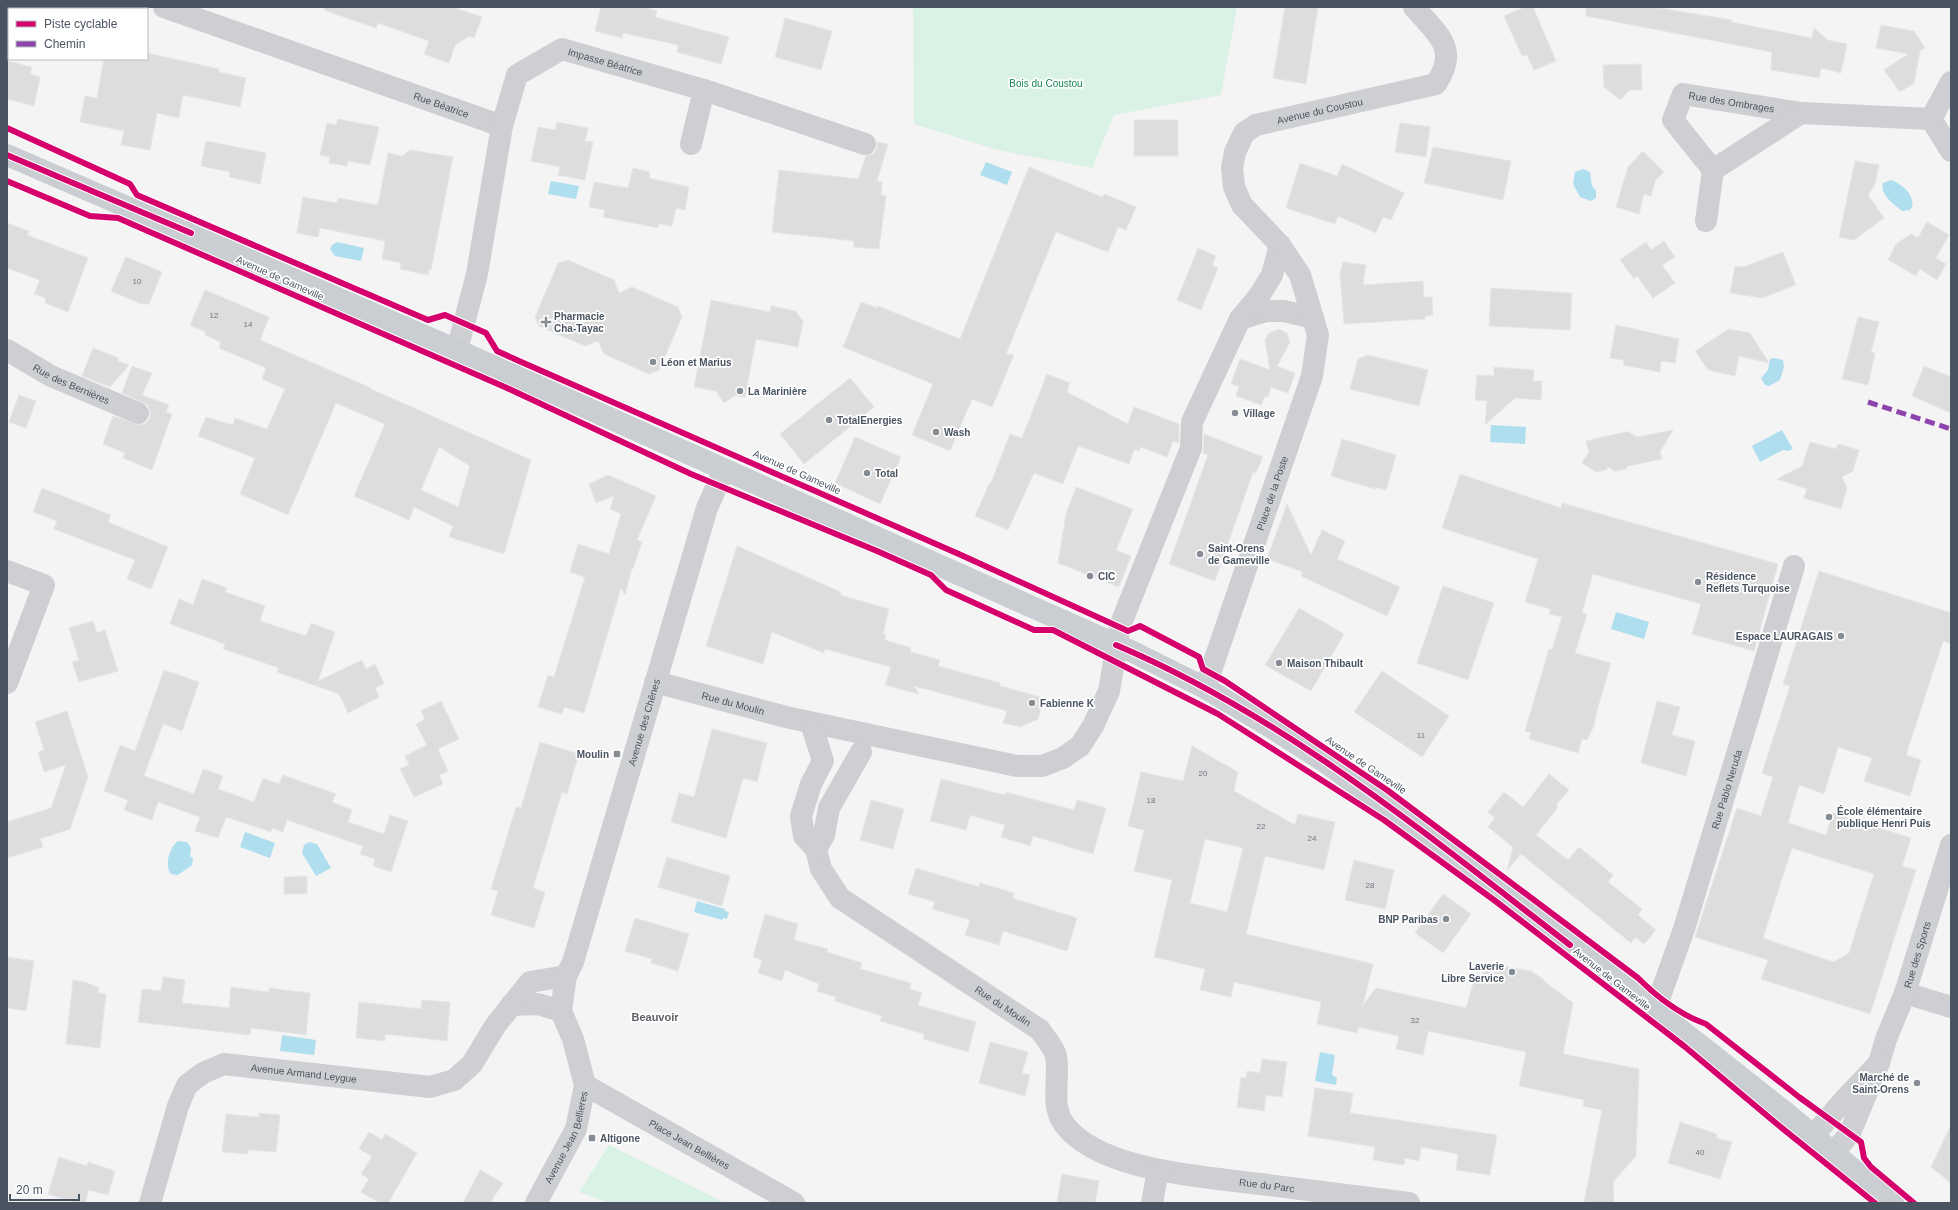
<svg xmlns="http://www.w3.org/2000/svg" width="1958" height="1210" viewBox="0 0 1958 1210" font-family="Helvetica,sans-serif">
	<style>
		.green { fill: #d9f2e5 }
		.water { fill: #afdeef }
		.building { fill: #ddddde; stroke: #e5e6e7; fill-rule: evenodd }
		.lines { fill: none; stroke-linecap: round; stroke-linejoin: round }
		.street { stroke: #cecfd2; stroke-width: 22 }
		.primary { stroke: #cacdd1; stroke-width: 22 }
		.quiet { stroke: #8e44ad; stroke-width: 5; stroke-dasharray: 10 5; stroke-linecap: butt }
		.cycleway-casing { stroke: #fff; stroke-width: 8 }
		.cycleway { stroke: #d6006c; stroke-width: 6 }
		.poi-dot { fill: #868c94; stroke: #fff; stroke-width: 1.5 }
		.labels { text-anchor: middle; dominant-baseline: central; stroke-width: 3.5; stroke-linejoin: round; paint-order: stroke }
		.number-label { font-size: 8px; fill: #707781 }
		.street-label { font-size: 10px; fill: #4a5461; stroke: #fff }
		.park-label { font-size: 10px; fill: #188556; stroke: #fff }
		.poi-label { font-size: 10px; font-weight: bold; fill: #4a5461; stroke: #fff; text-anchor: start }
		.neighbourhood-label { font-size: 11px; font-weight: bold; fill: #5f6268; stroke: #fff }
	</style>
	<rect width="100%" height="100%" fill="#f4f4f4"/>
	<path class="green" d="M913,7H1237L1221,95L1114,115L1092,168L998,150L914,124Z
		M609,1145L725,1203H609L579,1192Z"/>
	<path class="water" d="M986,162L1012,172L1007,185L980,175Z
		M1583,169L1590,172L1592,186L1596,191V198L1591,201L1580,197L1573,184L1575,172Z
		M1891,180C1902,183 1919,199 1910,210L1902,211C1894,204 1879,194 1883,183Z
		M551,181L579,186L576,199L548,194Z
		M337,242L364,248L361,261L335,256L330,249L332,245Z
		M1774,358L1783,360L1784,367L1780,380L1769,386L1765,385L1761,378L1768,370L1770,359Z
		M1491,425L1526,427L1525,444L1490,442Z
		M1782,430L1793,449L1788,451L1783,450L1760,462L1752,446Z
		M1616,612L1649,622L1644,639L1611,629Z
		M245,832L275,843L270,858L240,847Z
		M178,841L187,842L191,848L190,856L193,859L192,865L178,875L171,874C164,866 169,848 178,841Z
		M309,842L317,844L331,868L316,876L302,853L304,845Z
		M697,901L725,909V911L729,912L727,919L723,918L722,920L694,912Z
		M282,1035L316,1040L314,1055L280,1051Z
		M1320,1052L1335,1055L1332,1075L1337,1078L1336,1085L1315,1081Z"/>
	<path class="building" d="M325,7H452L482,17L474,38L469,36L455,45L449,63L424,54L429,41L378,23L376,28L324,10Z
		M601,7H642L657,11L655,17L729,37L721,64L677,52L678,45L623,33L622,38L595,31Z
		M1285,7H1318L1306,84L1273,78Z
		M1525,7H1533L1556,61L1534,70L1527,55L1522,56L1504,16Z
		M1586,7H1653L1732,20L1731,22L1812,38L1814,28L1828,40L1847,44L1841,73L1821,68L1819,78L1771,70L1772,52L1586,16Z
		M785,18L832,31L821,70L775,57Z
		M1881,25L1914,31L1925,48L1920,51L1914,83L1900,92L1884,70L1908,54L1876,48Z
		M147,53L219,69V72L246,78L240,107L183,95L179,118L157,113L150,150L121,145L124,131L80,122L85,96L97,98L104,59H147Z
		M7,61L32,67L30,74L40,77L34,106L7,99Z
		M1641,64L1642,90H1630L1620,100L1604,87L1603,65Z
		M338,119L379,127L370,165L348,161L347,166L329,163L330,157L320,155L327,123L336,125Z
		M1134,120H1178V156H1134Z
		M557,122L588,128L585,141L593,142L585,180L558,175L560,167L531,161L538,127L555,130Z
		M1400,123L1430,127L1426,157L1395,152Z
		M206,141L266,153L260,184L229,177L230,172L201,166Z
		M877,142L888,144L877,181L882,182L881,195L886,196L879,249L853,247L854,241L772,232L779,170L858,179L866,156L874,153L877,148Z
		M1433,147L1511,161L1503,200L1424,183Z
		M410,150L453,157L431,270L429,269L428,275L400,269L401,263L382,259L385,241L320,228L318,237L297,233L303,197L337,203L338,198L378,205L388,153L402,156Z
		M1643,151L1664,172L1655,181L1651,196L1644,194L1639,214L1616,207L1628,167Z
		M1855,161L1879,165L1875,184L1868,195L1884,218L1854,240L1839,237Z
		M1300,163L1337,176L1342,164L1404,193L1391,220L1383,217L1376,233L1338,216L1335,224L1286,208Z
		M1029,167L1102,197L1104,194L1136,207L1126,230L1118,227L1108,252L1056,232L1006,354L1014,355L992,407L972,399L950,451L912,435L933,384L843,347L861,302L877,308L878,306L960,339Z
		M633,168L650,172L649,178L689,187L685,210L676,208L672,226L659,224L658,228L603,217L605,210L589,207L594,182L628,188Z
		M1927,222L1949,235L1936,258L1946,264L1937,280L1920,269L1916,276L1888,260L1896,244L1911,234L1918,238Z
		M7,223L29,231L27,235L88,258L68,312L45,303L46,298L34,294L40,280L7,268Z
		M1664,241L1675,257L1662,265L1675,283L1653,298L1637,276L1634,279L1620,260L1646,242L1651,250Z
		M1198,248L1216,256L1212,265L1218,268L1201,310L1177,300Z
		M1783,252L1796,285L1762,298L1730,293L1735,266L1743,267Z
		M126,257L162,272L149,304H141L111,291Z
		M568,260L614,280L619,293L632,287L678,307L682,317L659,370L649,374L604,354L598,341L585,346L539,326L535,317L558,263Z
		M1343,262L1366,265L1363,285L1423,281L1424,297H1432L1433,315L1425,316V319L1344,324L1340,273Z
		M1491,288L1572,293L1570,330L1489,326Z
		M205,290L269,317L260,340L371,388V389L531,460L504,554L449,537L453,526L414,507L409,520L354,496L385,424L336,403L288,515L240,494L255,458L198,436L206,417L233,425L235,418L267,429L285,389L262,379L266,368L219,348L221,342L205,335L206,332L190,325ZM439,447L470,466L458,507L421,490Z
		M711,300L770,312L771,306L795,311L803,321L798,347L756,339L745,397L736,395L724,403L716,391L694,387Z
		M1858,317L1879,322L1871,352L1875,353L1868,385L1842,379Z
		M1616,325L1679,339L1675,363L1661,361L1660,372L1623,365L1624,360L1610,358Z
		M1279,329L1287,333L1290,342L1277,366L1295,373L1288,393L1273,388L1272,385L1268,397L1265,396L1261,405L1236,396L1239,386L1231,384L1240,359L1270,370L1265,340L1269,333Z
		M1729,329L1750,333L1769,363L1739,356L1735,376L1708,370L1695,351Z
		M93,348L119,358L118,361L129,365L110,387L82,376Z
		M1368,355L1428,370L1419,406L1350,389L1358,359Z
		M132,366L152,373L142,395L169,405L166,412L172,414L152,470L123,458L125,453L103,444L113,416L139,425L146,423L150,418V411L148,405L122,393Z
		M1924,366L1951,377V413L1912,396Z
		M1494,367L1534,370L1533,381H1542L1541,400L1515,398L1485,425L1487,401L1475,400L1477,375L1494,376Z
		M1047,374L1070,383L1067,392L1128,424L1134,407L1179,424V443L1173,441L1167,457L1141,447L1139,451L1134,450L1129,464L1078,446L1063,484L1034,473L1008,530L975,516L990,482L991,483L1010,434L1022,438Z
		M850,378L874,407L804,464L780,434Z
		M19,395L36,401L26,428L9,422Z
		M1673,430L1660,452L1662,459L1628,466L1626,469L1615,471L1608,467L1606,470L1596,472L1582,463L1589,452L1586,441L1625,432H1629L1637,437Z
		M1204,434L1263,457L1256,473L1253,472L1215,581L1169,564L1208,455L1203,453Z
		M855,437L901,457L880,504L835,483Z
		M1342,439L1396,455L1386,490L1375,487V489L1331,476Z
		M1810,442L1836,449L1838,444L1859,450L1853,471L1842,477L1847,488L1841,509L1804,498L1807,489L1777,479L1802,466Z
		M1460,474L1561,508L1562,503L1778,564L1754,651L1692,634L1701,604L1593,574L1582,612L1587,614L1575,653L1611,663L1596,714L1594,726L1587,740L1582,739L1578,753L1529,739L1531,733L1525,731L1549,649L1552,650L1562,617L1549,614L1551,609L1525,602L1538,559L1442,528Z
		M608,475L656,496L637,540L642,542L633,569L632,568L625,595L621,588L584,713L564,707L562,714L538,707L548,675L554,677L585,577L570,572L578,544L609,554L621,514L610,509L614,496L596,503L589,484Z
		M1076,487L1133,509L1116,550L1131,556L1119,587L1058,563L1066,514Z
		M42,488L111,515L108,522L168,547L151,589L127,579L135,560L54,529L57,521L33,512Z
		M1287,504L1311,555L1322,530L1345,541L1337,559L1400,587L1387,616L1301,576L1303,572L1267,559Z
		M737,546L841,592L840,595L889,609L883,634L886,635L885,640L911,648L910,652L940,660L938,666L1000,683V686L1044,698L1038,719L1020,727L1003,723L1007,711L914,686L919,694L885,685L891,667L825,649L824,653L772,632L763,664L706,646Z
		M1819,571L1951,613V644L1943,641L1906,755L1921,760L1910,796L1864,781L1872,758L1838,747L1824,794L1799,785L1788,823L1826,835L1833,813L1911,838L1902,866L1916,870L1870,1014L1761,979L1768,960L1695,937L1737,808L1761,816L1773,777L1762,773L1790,686L1783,684ZM1792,848L1874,874L1849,953L1833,962L1763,938Z
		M202,579L227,588L225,592L265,606L260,621L306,636L311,623L335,632L318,681L362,660L366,669L375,664L384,684L375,688L379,697L348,713L339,694L277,672L279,668L223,649L225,644L170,624L179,599L193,605Z
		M1443,586L1494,603L1468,680L1417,663Z
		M1299,608L1344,634L1311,691L1265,665Z
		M93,621L97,633L105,630L118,671L79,682L72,662L79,660L69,628Z
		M164,670L199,682L182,731L163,724L144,776L194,794L203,769L223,776L218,789L254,802L263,778L279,784L283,775L336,794L332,802L352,810L348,822L384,834L390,815L408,821L391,872L373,866L375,859L360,854L363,846L287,820L283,832L272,828L271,832L226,817L218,838L195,831L200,817L158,802L152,820L124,810L128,800L104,791L120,745L135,751Z
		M1382,671L1449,716L1422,757L1354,712Z
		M441,701L459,739L438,749L448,771L439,775L443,784L414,797L400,769L409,765L405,756L427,745L416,724L425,719L421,711Z
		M1657,701L1680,707L1672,735L1695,741L1686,776L1641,763Z
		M67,711L88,777L70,829L40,839L43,847L7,858V822L51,808L66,765L44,772L38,752L44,750L35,722Z
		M712,729L767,743L757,782L743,778L726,838L671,822L679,793L694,797Z
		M540,742L579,754L567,794L562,792L533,888L545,892L534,928L491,915L498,891L491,889L516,807L521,808Z
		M1192,746L1238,772L1234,791L1295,825L1298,814L1335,822L1324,870L1265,856L1246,934L1373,964L1363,1005L1376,988L1466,1008L1475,977L1481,978L1485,963L1531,971L1544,980V981L1573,1003L1563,1054L1639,1069L1636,1156L1613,1182L1614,1203H1584L1602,1110L1583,1106L1584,1100L1519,1086L1526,1052L1428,1031L1423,1055L1396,1049L1399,1036L1358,1027L1357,1033L1317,1024L1321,1002L1234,982L1231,997L1200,990L1205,969L1154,957L1172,880L1134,871L1144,830L1128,826L1141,772L1183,781ZM1205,839L1243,848L1227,912L1190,903Z
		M1549,774L1569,790L1556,805L1558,807L1536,835L1568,860L1579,847L1613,875L1608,882L1642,909L1638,915L1656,930L1644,944L1635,937L1631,943L1521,854L1507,871L1513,847L1488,827L1495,818L1488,812L1504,792L1523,807Z
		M941,779L1005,795L1006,792L1074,810L1077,800L1106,808L1093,854L1033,836L1030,846L1001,837L1005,825L970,815L966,830L930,821Z
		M871,800L904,809L893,849L860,840Z
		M667,857L730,876L722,906L658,887Z
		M1354,860L1394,870L1385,909L1345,900Z
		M916,868L979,887L980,883L1014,893L1012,898L1077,918L1067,951L1003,931L999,945L965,935L970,920L932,909L935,902L908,894Z
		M307,876V894H284V877Z
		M1443,894L1471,914L1443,953L1415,933Z
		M765,914L798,924L794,940L828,949L827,952L862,963L860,969L911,983L910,989L922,993L918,1005L976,1022L968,1052L923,1039L924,1034L880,1021L882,1016L835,1001L836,997L817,991L819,984L785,970L782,981L758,973L762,960L753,957Z
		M635,918L689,934L678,971L651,963L652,959L625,951Z
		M7,957L34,961L26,1011L7,1008Z
		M163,977L185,980L182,1003L229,1008L231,987L269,992V988L310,993L306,1035L251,1028L250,1035L138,1022L142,989L161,991Z
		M73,980L85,982L99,988L98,993L106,994L100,1048L66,1044Z
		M422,1000L450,1002L447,1041L385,1034V1041L356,1038L359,1002L421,1009Z
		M990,1042L1028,1052L1022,1073L1030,1075L1025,1096L979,1083Z
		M1262,1059L1287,1062L1282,1097L1266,1095L1264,1111L1237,1107L1241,1077L1246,1078L1247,1071L1260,1073Z
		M1315,1088L1353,1093L1350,1113L1497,1135L1490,1175L1456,1170L1458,1154L1421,1147L1419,1161L1405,1158L1404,1165L1373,1160L1375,1147L1308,1136Z
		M259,1113L280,1115L276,1152L249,1150L248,1154L222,1152L226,1114L259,1117Z
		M1680,1122L1717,1134L1716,1138L1732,1142L1720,1179L1668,1163Z
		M1951,1125V1183L1931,1167Z
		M369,1132L382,1140L385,1134L417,1153L388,1203H380L361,1192L369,1179L361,1174L372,1156L359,1149Z
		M59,1157L87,1166L88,1162L115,1171L108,1195L89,1190L85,1203H77L48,1194Z
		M480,1170L503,1183L490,1203H463Z
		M1062,1174L1099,1181L1095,1203H1057Z"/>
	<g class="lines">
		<g class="street">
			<path id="s1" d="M164,7L502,126"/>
			<path d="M704,90L865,144"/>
			<path d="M1931,119L1951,151"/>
			<path id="s2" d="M1713,170L1673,120L1683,94L1801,113"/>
			<path d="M1706,221L1713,170L1801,113L1931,119L1951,82"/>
			<path d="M1240,319L1266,311H1284L1313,318"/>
			<path id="s3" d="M7,350L51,376L138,413"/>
			<path id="s4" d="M457,350L477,274L502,126L517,75L562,49L704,90L691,144"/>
			<path d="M7,571L44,585L7,683"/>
			<path id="s5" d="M655,682L786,717L1017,766H1042L1063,758L1080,746L1093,726L1109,691L1120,626L1191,448L1192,422L1240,319L1259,296L1272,275L1280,245"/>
			<path id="s6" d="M1205,688L1312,376L1318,335L1300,275L1280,245L1242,205L1234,187L1232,168L1235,152L1244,133L1256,125L1436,84C1460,48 1437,34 1414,7"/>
			<path id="s7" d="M811,723L823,761L811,784L801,816L804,836L816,849L821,869L840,898L1040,1030C1045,1038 1054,1047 1056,1056C1060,1078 1050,1105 1064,1124C1100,1173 1212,1177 1268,1185C1315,1191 1362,1197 1409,1203"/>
			<path d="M816,849L824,835L829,808L861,752"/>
			<path d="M1905,993L1951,1007"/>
			<path d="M511,1005L538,1004L561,1011"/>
			<path id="s8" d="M1655,1010L1684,929L1794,566"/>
			<path id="s9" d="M1879,1063L1886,1039L1905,993L1951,845"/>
			<path id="s10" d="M585,1085L794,1203"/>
			<path d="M1813,1136L1845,1099L1879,1063L1850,1133L1833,1154"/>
			<path id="s11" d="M150,1203L178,1106L187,1085L203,1073L224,1064L430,1087L454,1080L472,1064L495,1026L530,982L566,976"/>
			<path id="s12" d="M536,1203L576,1129L585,1085L573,1039L561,1011L566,976L573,962L707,508L724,470"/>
			<path d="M1152,1203L1158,1170"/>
		</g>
		<path class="primary" d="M7,155L457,350L1133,652L1205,688L1269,726L1325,762L1439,844L1705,1049L1786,1113L1893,1203"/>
		<path class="quiet" d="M1868,402L1951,429"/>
		<g class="cycleway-casing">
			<path id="cycleway" d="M7,128L130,184L137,195L428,320L445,315L486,333L497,351L519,361L961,555L1128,631L1140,626L1199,657L1203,669L1225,681L1387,790L1638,978C1657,997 1681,1015 1706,1024L1799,1097L1861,1142L1864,1158L1871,1167L1914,1203
				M7,155L191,233
				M7,181L90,216L118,218L507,388L691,474L877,551L931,575L946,590L1034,630H1053L1218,714L1384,820L1494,900L1684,1046L1777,1124L1875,1203
				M1116,645C1284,716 1427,835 1570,945"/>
		</g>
		<use href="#cycleway" class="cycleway"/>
	</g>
	<g class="poi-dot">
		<path d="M544 316h4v4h4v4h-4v4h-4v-4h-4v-4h4z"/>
		<circle cx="653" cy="362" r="4"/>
		<circle cx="740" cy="391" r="4"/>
		<circle cx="1235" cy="413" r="4"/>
		<circle cx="829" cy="420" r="4"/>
		<circle cx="936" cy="432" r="4"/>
		<circle cx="867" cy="473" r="4"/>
		<circle cx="1200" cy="554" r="4"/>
		<circle cx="1090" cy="576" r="4"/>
		<circle cx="1698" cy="582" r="4"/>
		<circle cx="1841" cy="636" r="4"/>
		<circle cx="1279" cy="663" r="4"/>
		<circle cx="1032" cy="703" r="4"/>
		<rect x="613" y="750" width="8" height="8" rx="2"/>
		<circle cx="1829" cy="817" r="4"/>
		<circle cx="1446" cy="919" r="4"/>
		<circle cx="1512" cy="972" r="4"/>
		<circle cx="1917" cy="1083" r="4"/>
		<rect x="588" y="1134" width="8" height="8" rx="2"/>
	</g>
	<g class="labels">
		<g class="number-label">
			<text x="137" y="281">10</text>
			<text x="214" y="315">12</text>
			<text x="248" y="324">14</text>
			<text x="1421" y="735">11</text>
			<text x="1203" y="773">20</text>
			<text x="1151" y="800">18</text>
			<text x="1261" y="826">22</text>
			<text x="1312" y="838">24</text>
			<text x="1370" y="885">28</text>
			<text x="1415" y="1020">32</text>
			<text x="1700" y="1152">40</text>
		</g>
		<g class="street-label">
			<text stroke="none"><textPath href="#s4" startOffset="379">Impasse Béatrice</textPath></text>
			<text stroke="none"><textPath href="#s2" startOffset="141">Rue des Ombrages</textPath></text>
			<text stroke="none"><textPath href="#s1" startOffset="294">Rue Béatrice</textPath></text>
			<text stroke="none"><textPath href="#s6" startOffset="681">Avenue du Coustou</textPath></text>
			<text transform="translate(280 278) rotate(24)">Avenue de Gameville</text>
			<text stroke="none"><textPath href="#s3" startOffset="73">Rue des Bernières</textPath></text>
			<text transform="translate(797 472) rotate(24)">Avenue de Gameville</text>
			<text stroke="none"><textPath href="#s6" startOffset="206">Place de la Poste</textPath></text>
			<text stroke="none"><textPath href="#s5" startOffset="81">Rue du Moulin</textPath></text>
			<text stroke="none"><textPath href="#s12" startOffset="508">Avenue des Chênes</textPath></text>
			<text transform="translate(1366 765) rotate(34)">Avenue de Gameville</text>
			<text stroke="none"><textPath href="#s8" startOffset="232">Rue Pablo Neruda</textPath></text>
			<text stroke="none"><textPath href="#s9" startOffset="115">Rue des Sports</textPath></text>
			<text transform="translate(1612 979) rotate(38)">Avenue de Gameville</text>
			<text stroke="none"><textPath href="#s7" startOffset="388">Rue du Moulin</textPath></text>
			<text stroke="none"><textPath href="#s11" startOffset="247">Avenue Armand Leygue</textPath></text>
			<text stroke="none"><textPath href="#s12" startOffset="73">Avenue Jean Bellieres</textPath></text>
			<text stroke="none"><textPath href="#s10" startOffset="120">Place Jean Bellières</textPath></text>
			<text stroke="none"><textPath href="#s7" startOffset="749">Rue du Parc</textPath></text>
		</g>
		<g class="park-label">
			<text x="1046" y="83">Bois du Coustou</text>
		</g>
		<g class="poi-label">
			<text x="554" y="316">Pharmacie<tspan x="554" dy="12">Cha-Tayac</tspan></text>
			<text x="661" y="362">Léon et Marius</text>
			<text x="748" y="391">La Marinière</text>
			<text x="1243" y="413">Village</text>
			<text x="837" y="420">TotalEnergies</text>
			<text x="944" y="432">Wash</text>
			<text x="875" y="473">Total</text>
			<text x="1208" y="548">Saint-Orens<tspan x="1208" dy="12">de Gameville</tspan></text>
			<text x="1098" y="576">CIC</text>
			<text x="1706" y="576">Résidence<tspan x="1706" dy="12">Reflets Turquoise</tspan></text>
			<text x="1833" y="636" text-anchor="end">Espace LAURAGAIS</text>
			<text x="1287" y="663">Maison Thibault</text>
			<text x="1040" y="703">Fabienne K</text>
			<text x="609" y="754" text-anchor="end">Moulin</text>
			<text x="1837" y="811">École élémentaire<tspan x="1837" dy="12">publique Henri Puis</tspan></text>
			<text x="1438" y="919" text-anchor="end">BNP Paribas</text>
			<text x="1504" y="966" text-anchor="end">Laverie<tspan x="1504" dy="12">Libre Service</tspan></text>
			<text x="1909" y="1077" text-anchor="end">Marché de<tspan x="1909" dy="12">Saint-Orens</tspan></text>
			<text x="600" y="1138">Altigone</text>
		</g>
		<g class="neighbourhood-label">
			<text x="655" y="1017">Beauvoir</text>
		</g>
	</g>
	<rect width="1958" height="1210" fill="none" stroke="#4a5461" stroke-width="16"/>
	<rect x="8" y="8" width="140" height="52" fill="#ffffff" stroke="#b7bbc0"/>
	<rect x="16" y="21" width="20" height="6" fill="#d6006c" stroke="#b7bbc0"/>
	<text x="44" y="28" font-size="12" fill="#4a5461">Piste cyclable</text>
	<rect x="16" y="41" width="20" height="6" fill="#8e44ad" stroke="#b7bbc0"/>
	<text x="44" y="48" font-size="12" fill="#4a5461">Chemin</text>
	<path d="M10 1194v6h69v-6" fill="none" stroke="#4a5461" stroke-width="2"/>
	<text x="16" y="1194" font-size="12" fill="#4a5461" stroke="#ffffff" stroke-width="3" paint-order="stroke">20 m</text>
</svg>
